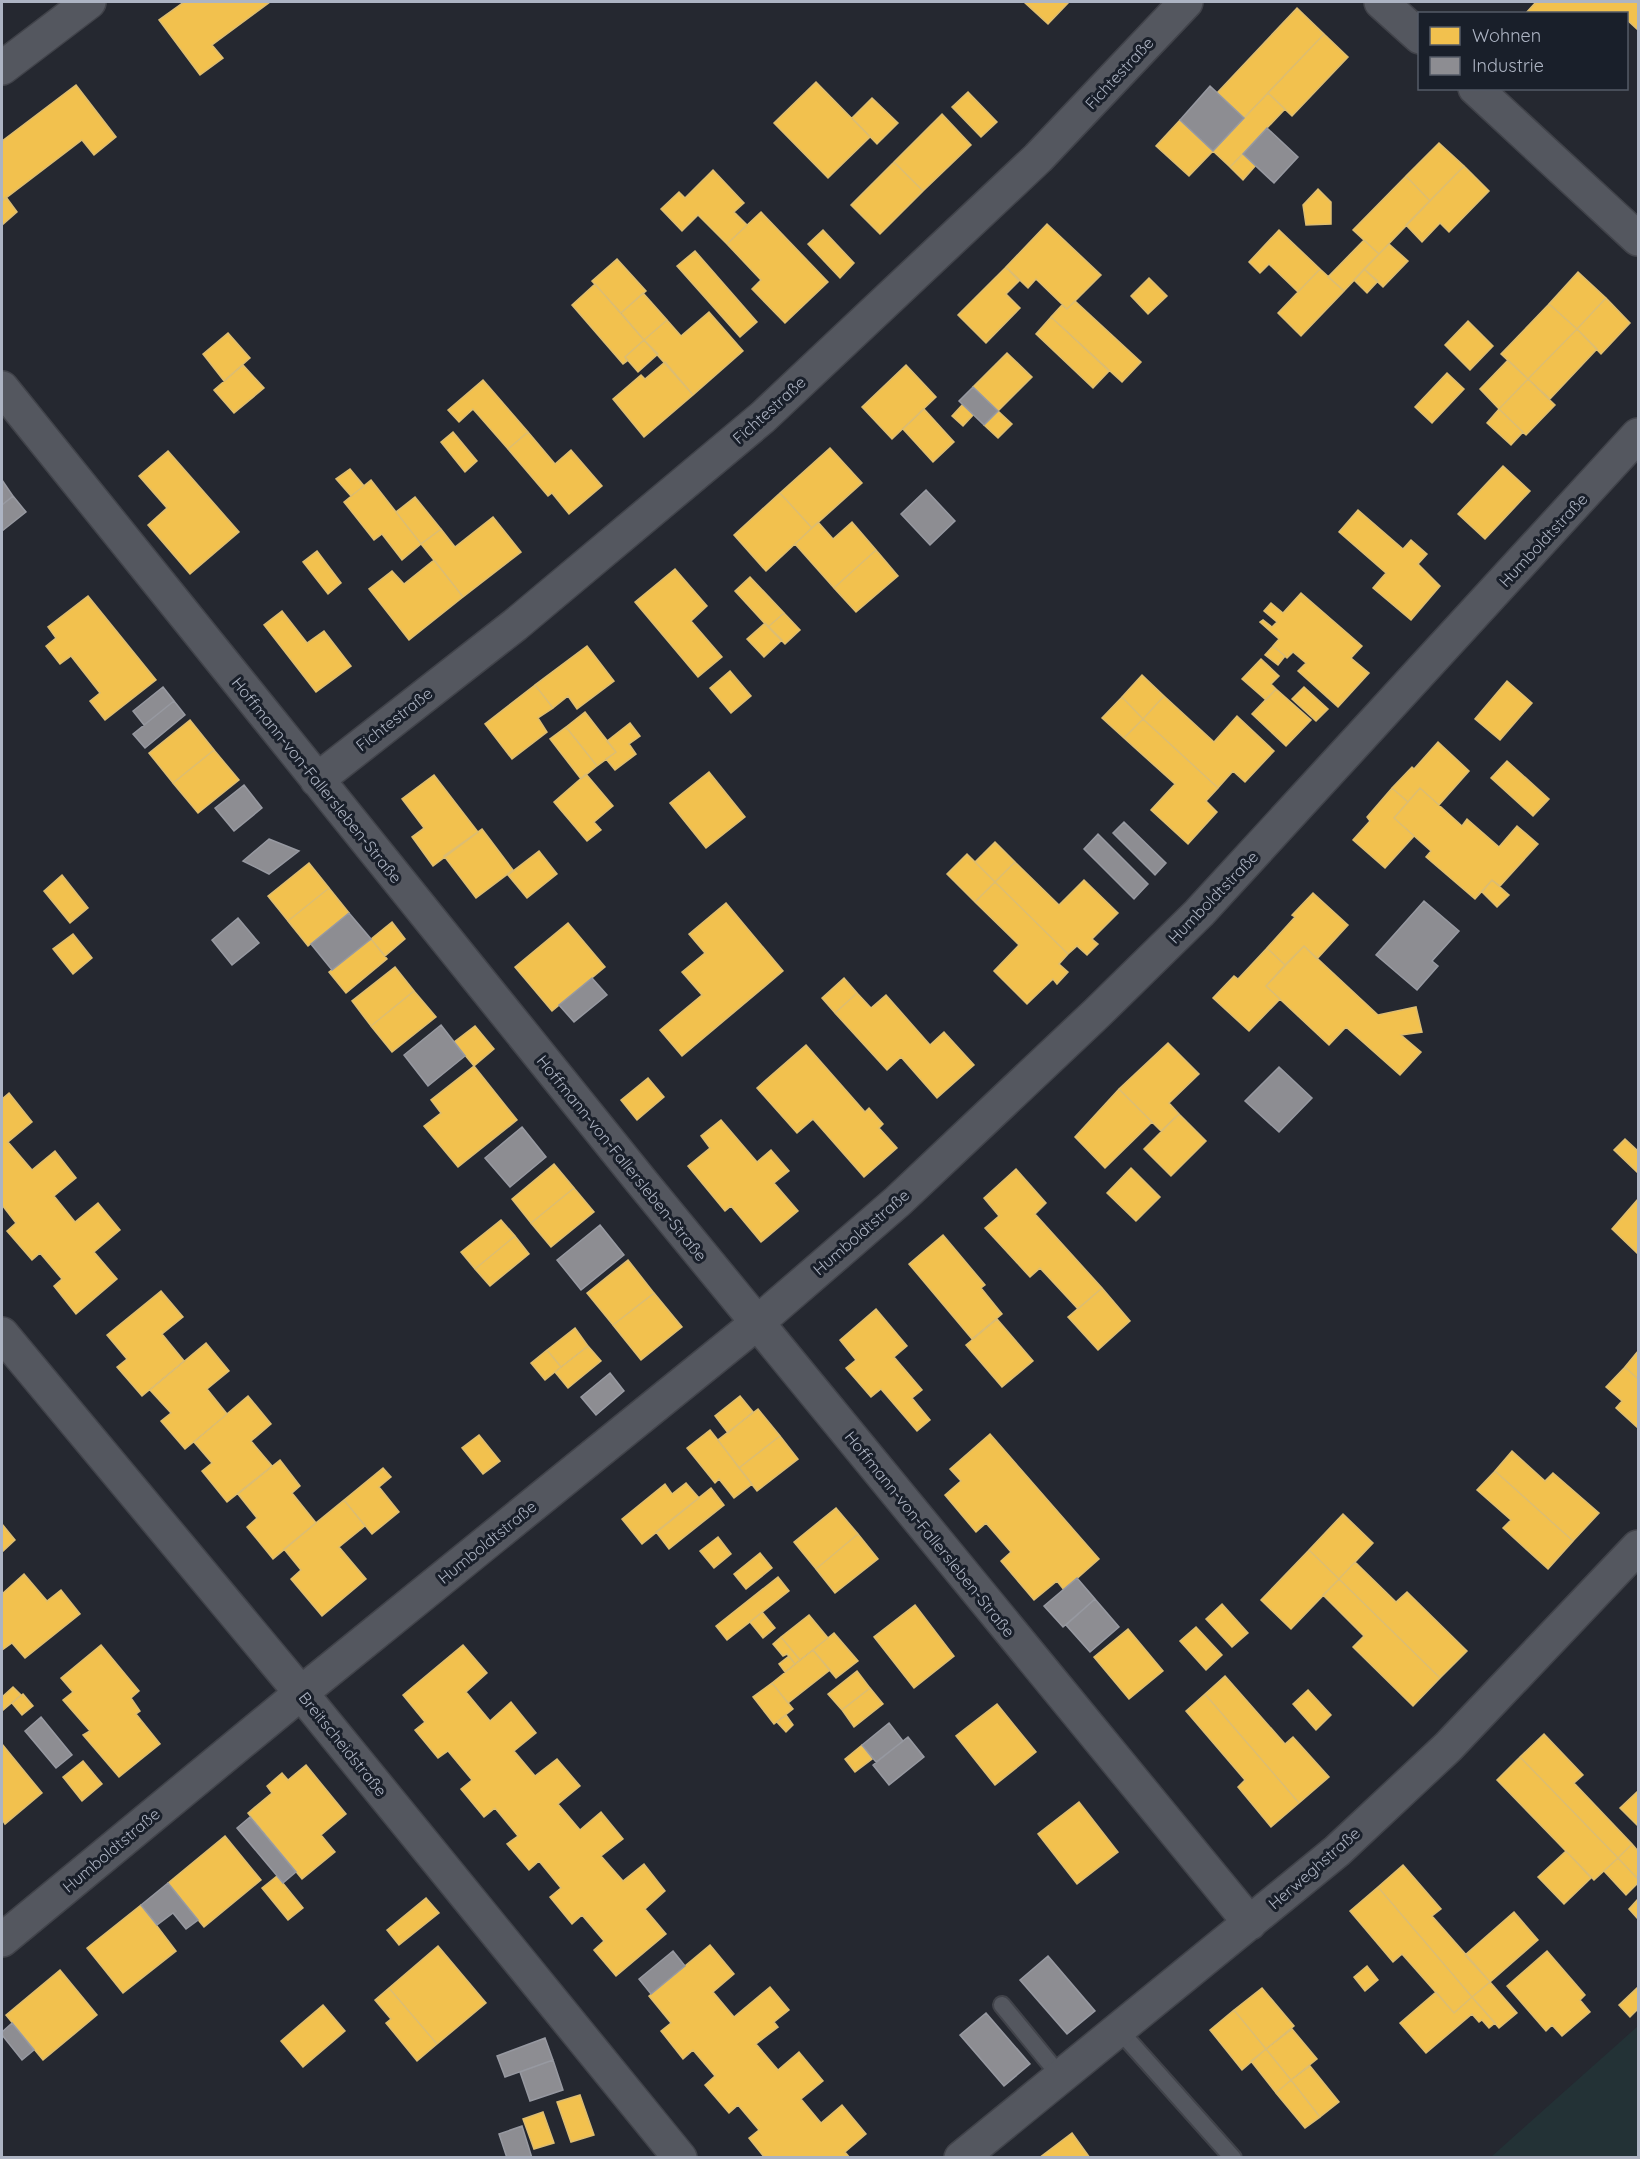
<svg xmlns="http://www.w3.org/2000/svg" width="1640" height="2159" viewBox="0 0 1640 2159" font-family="Quicksand,sans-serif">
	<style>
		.green { fill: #233236 }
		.homes { fill: #f2c14e; stroke: #ddbd71; stroke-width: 1.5 }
		.industry { fill: #8d8d92; stroke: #9799a1; stroke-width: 1.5 }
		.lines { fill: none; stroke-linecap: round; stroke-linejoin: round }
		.lane-casing { stroke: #41434a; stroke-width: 20 }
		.street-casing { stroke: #41434a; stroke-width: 36 }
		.lane { stroke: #54575f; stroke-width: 16 }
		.street { stroke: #54575f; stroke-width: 33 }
		.labels { text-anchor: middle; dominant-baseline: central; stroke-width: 6; stroke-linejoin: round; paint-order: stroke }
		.street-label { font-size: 16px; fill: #adb4c3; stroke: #191f2a }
	</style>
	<rect width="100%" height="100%" fill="#252830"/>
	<path class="green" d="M1638,2026V2157H1491Z"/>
	<path class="homes" d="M184,2H270L212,45L223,58L200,75L159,20Z
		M1024,2H1069L1048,24Z
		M1536,2H1638V30L1626,19V14H1525Z
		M1297,8L1324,34L1244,118L1217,93Z
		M1324,34L1348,57L1292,116L1268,93Z
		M816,82L870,137L828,178L774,123Z
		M76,85L116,137L94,155L82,140L2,201V141Z
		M968,92L997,122L981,137L952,107Z
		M1268,93L1285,109L1230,167L1213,151Z
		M872,98L898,123L877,144L852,118Z
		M942,114L971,145L923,191L894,162Z
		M1180,120L1213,151L1189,176L1156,146Z
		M1439,143L1464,166L1430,201L1406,176Z
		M1243,154L1256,165L1243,180L1230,167Z
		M894,162L923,191L880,234L851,205Z
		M1464,166L1489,191L1449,232L1440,223L1422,242L1406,225Z
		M713,170L744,203L734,212L747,225L727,244L698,215L682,231L661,209L679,192L685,198Z
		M1406,176L1430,201L1379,254L1353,230Z
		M1318,189L1331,202V224L1306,225L1303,205Z
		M6,197L17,212L2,225V201Z
		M761,212L828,282L785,323L752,289L761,280L727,244Z
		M1047,224L1101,275L1067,309L1036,279L1028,288L1006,267Z
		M823,230L854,263L840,278L808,244Z
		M1279,230L1320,269L1298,292L1269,264L1260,273L1249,262Z
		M1364,240L1379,254L1344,291L1328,277Z
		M1389,244L1408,261L1383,287L1364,269Z
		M695,251L757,322L740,337L677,266Z
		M617,259L646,291L621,313L592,281Z
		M1006,267L1019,281L1006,294L1020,308L986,343L958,315Z
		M1320,269L1344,291L1301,336L1278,313Z
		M1364,269L1378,281L1367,293L1354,280Z
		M1578,272L1606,298L1577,329L1549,304Z
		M1149,278L1167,296L1148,314L1131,296Z
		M595,284L644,340L625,357L627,361L623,364L572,305Z
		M643,293L667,320L644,340L621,313Z
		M1606,298L1630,323L1601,354L1577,329Z
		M1075,301L1141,362L1122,382L1051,317L1062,305L1067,309Z
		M1549,304L1577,329L1528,379L1501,354Z
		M709,312L743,351L693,395L644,340L667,320L681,336Z
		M1051,317L1109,371L1093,388L1036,334Z
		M1468,321L1493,346L1470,370L1445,345Z
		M1577,329L1597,349L1550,399L1528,379Z
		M228,333L250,358L224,381L203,354Z
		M644,340L658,354L638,372L625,357Z
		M1007,353L1032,377L998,411L973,387Z
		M1508,360L1528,379L1499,409L1480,389Z
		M665,362L693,395L644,437L613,399L641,375L645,379Z
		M243,365L264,388L234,413L214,390Z
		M906,365L936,397L892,439L862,407Z
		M1447,373L1464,389L1432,423L1415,407Z
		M1528,379L1555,405L1526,435L1499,409Z
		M483,380L528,432L508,449L473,409L459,422L448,410Z
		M963,404L974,414L963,426L952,416Z
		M924,409L954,442L933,462L903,429Z
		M1499,409L1523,432L1511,445L1487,423Z
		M998,411L1012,424L998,438L984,425Z
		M453,432L477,461L465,472L441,442Z
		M528,432L555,464L571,450L602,486L569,514L552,493L548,496L508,449Z
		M830,448L862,483L812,528L780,493Z
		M168,451L239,532L190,574L148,525L167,508L139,476Z
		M1503,466L1530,491L1485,539L1458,514Z
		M350,469L364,486L351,496L336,479Z
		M371,480L421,544L402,560L382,534L374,540L344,502Z
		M780,493L812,528L766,571L734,535Z
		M415,497L441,529L421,544L396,512Z
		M1358,510L1403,549L1411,540L1427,554L1418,564L1440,586L1411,620L1373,588L1386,573L1339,532Z
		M493,517L521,552L463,597L421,544L441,529L455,547Z
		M818,522L833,539L852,522L876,550L834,588L795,544Z
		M876,550L898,576L856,612L834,588Z
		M317,551L341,583L328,594L303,562Z
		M434,560L463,597L409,640L369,589L392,571L404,584Z
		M675,569L707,606L691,621L722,657L698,677L635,602Z
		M750,577L784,613L768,627L735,591Z
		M1301,593L1362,646L1351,658L1369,673L1338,707L1298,671L1306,663L1293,652L1287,658L1273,646L1279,639L1260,622L1263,620L1272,627L1277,622L1264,611L1271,603L1283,613Z
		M88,596L156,680L105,720L90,701L100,693L71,656L60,664L46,646L56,638L48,627Z
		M282,611L307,643L324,631L351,666L316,692L264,625Z
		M784,613L800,630L785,644L768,627Z
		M765,623L782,640L764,657L747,639Z
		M587,646L614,681L577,709L568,696L553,708L535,685Z
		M1273,646L1285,656L1278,665L1265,655Z
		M1261,659L1279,676L1271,684L1276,689L1266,700L1242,679Z
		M730,671L751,696L731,713L710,688Z
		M1142,675L1164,696L1143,719L1122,697Z
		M1507,681L1532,703L1500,740L1475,719Z
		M535,685L553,708L538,718L547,732L512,759L485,724Z
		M1304,687L1328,709L1316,721L1292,699Z
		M1276,689L1311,720L1286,746L1252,714Z
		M1164,696L1214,742L1237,716L1274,751L1245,782L1233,771L1218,788L1143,719Z
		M1122,697L1143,719L1124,738L1102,718Z
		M585,712L616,752L597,766L566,727Z
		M1143,719L1218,788L1206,801L1217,812L1188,844L1151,810L1175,784L1124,738Z
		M190,720L214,750L173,783L149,753Z
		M630,723L640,736L629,744L636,754L615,770L606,759L616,752L607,741Z
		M566,727L597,766L581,779L550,739Z
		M1438,742L1469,771L1439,805L1420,788L1408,802L1392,788L1412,767L1414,769Z
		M214,750L239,780L198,813L173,783Z
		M1507,761L1549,799L1533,816L1491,778Z
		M709,772L745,817L706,848L670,803Z
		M586,774L613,806L594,822L601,830L587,841L554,802Z
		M434,775L478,832L433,866L412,837L424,828L402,799Z
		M1392,788L1408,802L1394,818L1414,836L1385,868L1353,840L1370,821L1367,817Z
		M1420,788L1462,826L1467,819L1499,847L1517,826L1538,844L1500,886L1492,880L1475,899L1426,857L1431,851L1394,818Z
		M482,829L513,870L476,898L444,856Z
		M995,842L1015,862L995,882L975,862Z
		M539,851L557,874L527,898L508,875Z
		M967,854L995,882L975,902L947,874Z
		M1015,862L1059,905L1084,880L1118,913L1092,939L1098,944L1087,955L1077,946L1068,954L995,882Z
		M309,863L329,888L288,921L268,896Z
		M62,875L88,908L70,923L44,891Z
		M1492,880L1509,895L1497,907L1482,892Z
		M995,882L1068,954L1059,964L1068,972L1057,984L1053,979L1027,1004L994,971L1019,945L975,902Z
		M329,888L349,913L308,946L288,921Z
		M1313,893L1348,925L1317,959L1304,946L1285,965L1267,948L1295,917L1292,915Z
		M726,903L783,971L682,1056L660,1030L702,995L682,972L705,953L689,934Z
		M392,922L405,939L385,956L371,939Z
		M568,923L605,967L552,1011L515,967Z
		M73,934L92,958L73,974L53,949Z
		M371,939L387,959L346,993L329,972Z
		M1304,946L1378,1015L1416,1007L1422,1032L1401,1035L1421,1052L1400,1075L1346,1027L1329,1045L1266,986Z
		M1267,948L1285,965L1266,986L1280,999L1249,1031L1213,998L1234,976L1238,979Z
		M395,967L414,991L371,1026L352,1001Z
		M844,978L857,993L835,1013L822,998Z
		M414,991L436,1017L392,1052L371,1026Z
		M857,993L871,1008L886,995L930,1045L944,1032L974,1065L937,1098L901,1057L887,1070L835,1013Z
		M475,1026L494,1049L474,1066L454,1042Z
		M1168,1043L1199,1074L1169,1103L1179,1114L1161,1131L1119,1089Z
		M806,1045L865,1112L869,1108L883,1124L879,1128L897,1148L864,1177L813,1119L797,1133L757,1088Z
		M474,1066L517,1120L458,1167L424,1126L441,1113L431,1100Z
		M648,1078L664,1097L637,1120L621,1100Z
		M1119,1089L1152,1122L1105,1168L1075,1137Z
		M9,1093L32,1122L8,1142L32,1170L55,1151L76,1178L54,1196L75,1222L98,1203L120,1230L94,1252L117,1279L76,1314L54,1286L62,1279L40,1253L32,1260L7,1231L16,1223L2,1205V1099Z
		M1179,1114L1206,1141L1171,1176L1144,1149Z
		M721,1120L757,1162L771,1150L789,1171L774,1183L798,1211L761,1242L731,1206L725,1211L688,1166L710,1148L701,1136Z
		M1625,1139L1638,1151V1173L1614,1150Z
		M554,1164L574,1188L531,1223L512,1199Z
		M1131,1168L1160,1197L1136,1221L1107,1193Z
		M1016,1169L1046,1203L1035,1214L1102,1288L1078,1309L1040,1268L1030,1277L985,1228L999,1216L984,1198Z
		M574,1188L594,1212L551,1247L531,1223Z
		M1638,1199V1254L1612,1229Z
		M501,1220L515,1236L475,1269L461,1252Z
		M943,1235L985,1285L981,1288L1002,1314L972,1339L909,1264Z
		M515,1236L529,1254L490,1286L475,1269Z
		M628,1260L654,1293L613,1325L587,1293Z
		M1102,1288L1130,1321L1098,1350L1068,1317Z
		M161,1291L183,1317L162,1334L184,1361L142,1396L117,1367L127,1359L107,1335Z
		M654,1293L682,1327L641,1360L613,1325Z
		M876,1309L907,1346L894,1357L922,1390L912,1398L930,1420L917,1431L881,1389L871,1397L846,1368L856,1360L840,1340Z
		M997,1319L1033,1361L1002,1387L966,1345Z
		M575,1328L588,1346L561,1367L547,1350Z
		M206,1343L229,1371L207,1389L227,1414L185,1449L161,1421L171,1413L150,1390Z
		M588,1346L601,1361L568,1388L555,1372Z
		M547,1350L561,1367L545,1380L531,1363Z
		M1638,1351V1379L1625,1367Z
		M1625,1367L1638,1379V1428L1616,1408L1622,1401L1606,1387Z
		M248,1396L271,1424L251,1441L272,1466L227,1502L202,1471L212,1463L194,1442Z
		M740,1396L753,1412L728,1433L715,1416Z
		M758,1409L780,1436L739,1468L718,1440Z
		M710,1430L752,1484L734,1498L719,1479L715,1483L687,1448Z
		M990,1434L1099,1559L1064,1590L1057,1581L1034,1600L1001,1561L1011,1552L986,1523L976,1532L945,1495L961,1481L950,1469Z
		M479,1435L500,1461L483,1474L462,1448Z
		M780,1436L798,1459L757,1491L739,1468Z
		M1512,1451L1545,1481L1553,1473L1599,1513L1573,1541L1495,1471Z
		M280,1460L300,1486L292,1493L316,1523L273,1559L247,1527L257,1518L238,1494Z
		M383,1468L391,1477L379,1487L399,1512L372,1534L344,1500Z
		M1495,1471L1573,1541L1548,1569L1503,1528L1511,1520L1477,1490Z
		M686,1483L699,1498L642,1544L622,1519L665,1484L672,1494Z
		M711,1488L724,1505L669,1549L656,1532Z
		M344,1500L365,1526L339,1547L366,1579L322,1616L291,1579L301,1570L284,1549Z
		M836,1508L858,1534L816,1569L794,1542Z
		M1343,1514L1373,1543L1339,1579L1309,1550Z
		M2,1524L15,1540L2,1552Z
		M858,1534L878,1559L835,1593L816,1569Z
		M718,1537L731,1554L714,1568L700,1551Z
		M1309,1550L1339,1579L1291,1629L1261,1600Z
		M760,1553L772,1568L746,1589L734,1574Z
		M1355,1562L1396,1602L1407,1592L1467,1651L1440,1678L1339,1579Z
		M24,1574L47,1601L61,1590L80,1614L25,1658L12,1643L2,1650V1594Z
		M778,1577L789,1591L727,1640L716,1626Z
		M1339,1579L1440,1678L1413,1706L1353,1647L1364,1636L1323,1595Z
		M1222,1604L1248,1633L1232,1647L1206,1619Z
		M915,1605L954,1656L914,1688L874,1637Z
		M762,1612L775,1628L763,1638L750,1622Z
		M809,1615L828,1638L800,1660L781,1637Z
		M1196,1627L1222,1655L1206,1670L1180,1641Z
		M1128,1629L1163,1671L1129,1699L1094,1657Z
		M834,1633L858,1661L836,1678L813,1650Z
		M781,1637L800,1660L795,1664L787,1654L783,1656L773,1644Z
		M101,1645L139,1691L131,1698L140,1711L136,1714L160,1744L119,1777L83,1735L90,1731L63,1700L73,1692L61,1678Z
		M463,1645L487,1673L466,1692L490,1721L511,1702L536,1733L514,1751L535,1776L557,1759L580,1786L558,1804L580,1830L601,1812L623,1839L601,1856L623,1881L644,1864L665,1891L645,1909L666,1934L616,1976L594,1950L604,1941L582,1915L572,1924L550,1897L561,1888L539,1861L529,1870L507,1844L518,1836L495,1808L484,1817L461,1789L472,1780L448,1751L438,1758L415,1730L425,1722L403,1695Z
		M813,1650L830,1670L788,1703L772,1683Z
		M789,1656L795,1664L785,1672L779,1664Z
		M857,1671L870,1688L842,1710L828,1694Z
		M1225,1676L1285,1744L1293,1737L1329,1777L1299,1803L1205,1694Z
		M772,1683L793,1709L774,1724L753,1697Z
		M13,1687L21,1695L2,1711V1697Z
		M870,1688L883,1704L854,1727L842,1710Z
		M1308,1690L1331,1715L1316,1730L1293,1704Z
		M23,1694L33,1706L22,1715L12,1703Z
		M1205,1694L1299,1803L1271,1827L1238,1787L1245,1780L1186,1711Z
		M997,1704L1036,1752L995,1785L956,1736Z
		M786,1715L793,1725L786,1732L777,1722Z
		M1544,1734L1583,1775L1574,1783L1632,1844L1618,1858L1520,1757Z
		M2,1744L42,1793L5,1824L2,1819Z
		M862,1745L872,1759L855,1772L845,1759Z
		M1520,1757L1618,1858L1594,1880L1497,1780Z
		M83,1761L102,1784L82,1801L63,1777Z
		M306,1765L346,1814L321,1835L335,1852L302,1879L248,1813L272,1793L267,1786L282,1773L288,1780Z
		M1638,1791V1826L1620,1808Z
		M1079,1802L1118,1852L1077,1884L1038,1834Z
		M225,1836L261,1880L204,1927L168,1883Z
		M1632,1844L1638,1851V1879L1618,1858Z
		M1566,1851L1591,1878L1564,1904L1538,1877Z
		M1618,1858L1638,1879V1883L1626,1895L1604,1871Z
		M1403,1865L1441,1909L1432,1916L1490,1982L1472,1997L1378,1887Z
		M277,1876L303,1908L288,1920L262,1888Z
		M1378,1887L1472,1997L1454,2013L1402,1954L1393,1962L1350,1911Z
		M426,1898L439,1913L399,1945L387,1930Z
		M1638,1899V1919L1629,1909Z
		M141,1905L176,1951L123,1993L87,1948Z
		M1514,1912L1538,1940L1490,1982L1465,1955Z
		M710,1945L734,1974L713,1992L734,2017L770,1987L789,2010L774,2022L778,2027L756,2044L778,2070L799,2052L823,2081L801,2099L821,2123L842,2105L866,2134L845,2152L850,2158H765L749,2138L759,2130L738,2105L729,2113L705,2085L715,2076L693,2050L683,2059L661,2031L671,2023L649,1996Z
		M438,1946L486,2003L437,2044L389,1988Z
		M1547,1951L1585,1995L1580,2000L1590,2012L1562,2036L1552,2025L1546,2031L1507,1986Z
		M1367,1966L1378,1980L1365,1991L1354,1977Z
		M60,1970L97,2015L43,2060L6,2015Z
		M1490,1982L1517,2013L1499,2028L1472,1997Z
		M1638,1987V2009L1630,2017L1619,2005Z
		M389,1988L437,2044L417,2061L386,2023L391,2019L375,2000Z
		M1262,1988L1294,2026L1266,2049L1234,2010Z
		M1436,1992L1454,2013L1472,1997L1495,2023L1489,2028L1482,2020L1479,2022L1472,2014L1426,2053L1400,2023Z
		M323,2005L345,2031L303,2067L281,2041Z
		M1234,2010L1266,2049L1242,2070L1210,2030Z
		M1292,2029L1317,2059L1291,2080L1266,2049Z
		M1266,2049L1291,2080L1276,2093L1251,2061Z
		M1310,2066L1339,2102L1320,2117L1291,2080Z
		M1291,2080L1320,2117L1305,2128L1276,2093Z
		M580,2095L594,2135L571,2142L557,2102Z
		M543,2112L554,2143L534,2149L523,2119Z
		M1072,2133L1090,2158H1039Z"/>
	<path class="industry" d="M1210,86L1244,118L1213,151L1180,120Z
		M1267,128L1298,157L1274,183L1243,154Z
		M973,387L998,411L984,425L959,401Z
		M2,480L13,496L2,505Z
		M926,490L955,521L930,545L901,514Z
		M13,496L26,512L2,531V505Z
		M163,687L174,701L144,725L133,711Z
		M174,701L185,715L145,748L133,734Z
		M244,785L262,808L234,831L215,808Z
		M1124,822L1166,863L1155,875L1113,833Z
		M1098,834L1148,884L1134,899L1084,849Z
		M269,839L299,851L269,874L243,861Z
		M1424,901L1459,931L1432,961L1438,966L1417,990L1376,955Z
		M349,913L371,939L332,970L311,944Z
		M238,918L259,943L232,965L212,940Z
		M592,978L607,995L574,1022L559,1005Z
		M441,1025L465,1056L428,1086L404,1055Z
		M1279,1067L1312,1098L1279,1132L1245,1101Z
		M522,1127L546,1157L510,1187L485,1158Z
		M600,1225L624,1255L581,1290L557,1260Z
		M610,1373L624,1391L596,1415L581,1397Z
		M1077,1578L1095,1599L1063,1627L1044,1606Z
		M1095,1599L1119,1627L1090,1652L1066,1625Z
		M41,1717L72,1755L56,1768L25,1731Z
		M889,1723L903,1741L876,1762L862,1745Z
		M908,1737L924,1757L889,1785L873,1765Z
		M250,1817L296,1872L283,1883L237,1828Z
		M168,1883L198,1920L186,1929L173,1913L157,1925L141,1905Z
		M673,1951L685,1966L651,1994L639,1979Z
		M1048,1956L1095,2011L1067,2034L1020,1980Z
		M986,2013L1030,2064L1004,2086L960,2035Z
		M12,2023L34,2050L22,2060L2,2035V2032Z
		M545,2038L553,2060L505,2077L497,2056Z
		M553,2060L563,2090L530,2101L520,2072Z
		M522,2126L532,2158H507L499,2134Z"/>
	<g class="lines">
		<g class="lane-casing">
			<path id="lane" d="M1002,2005L1061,2077
				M1119,2030L1233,2158"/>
		</g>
		<g class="street-casing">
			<path id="street" d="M1381,2L1420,37
				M2,68L89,2
				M1475,88L1638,239
				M2,388L641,1181L1250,1923
				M317,780L515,625L763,417L1038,158L1186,2
				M2,1334L301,1693L680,2158
				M2,1940L301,1693L757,1323L898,1201L1097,1013L1199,913L1638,435
				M961,2158L1337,1851L1448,1747L1638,1547"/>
		</g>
		<use href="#lane" class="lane"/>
		<use href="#street" class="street"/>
	</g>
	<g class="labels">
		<g class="street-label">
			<text transform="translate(1119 73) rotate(-47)">Fichtestraße</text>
			<text transform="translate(769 410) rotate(-42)">Fichtestraße</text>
			<text transform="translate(1543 540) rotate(-47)">Humboldtstraße</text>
			<text transform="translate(394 719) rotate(-38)">Fichtestraße</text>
			<text transform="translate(317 780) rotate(51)">Hoffmann-von-Fallersleben-Straße</text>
			<text transform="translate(1213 897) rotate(-46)">Humboldtstraße</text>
			<text transform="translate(622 1158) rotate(51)">Hoffmann-von-Fallersleben-Straße</text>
			<text transform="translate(861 1232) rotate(-41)">Humboldtstraße</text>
			<text transform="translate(930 1534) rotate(51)">Hoffmann-von-Fallersleben-Straße</text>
			<text transform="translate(487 1542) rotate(-39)">Humboldtstraße</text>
			<text transform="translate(343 1744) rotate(51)">Breitscheidstraße</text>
			<text transform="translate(111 1850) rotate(-40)">Humboldtstraße</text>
			<text transform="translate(1314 1868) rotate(-41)">Herweghstraße</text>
		</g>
	</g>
	<rect width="1640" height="2159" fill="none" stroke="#adb4c3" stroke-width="6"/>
	<rect x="1418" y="12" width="210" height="78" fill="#191f2a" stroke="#545b67" stroke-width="1.5"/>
	<rect x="1430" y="27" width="30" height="18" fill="#f2c14e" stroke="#545b67" stroke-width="1.5"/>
	<text x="1472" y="42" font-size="18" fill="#adb4c3">Wohnen</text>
	<rect x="1430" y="57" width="30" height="18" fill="#8d8d92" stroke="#545b67" stroke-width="1.5"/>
	<text x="1472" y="72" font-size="18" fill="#adb4c3">Industrie</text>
</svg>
